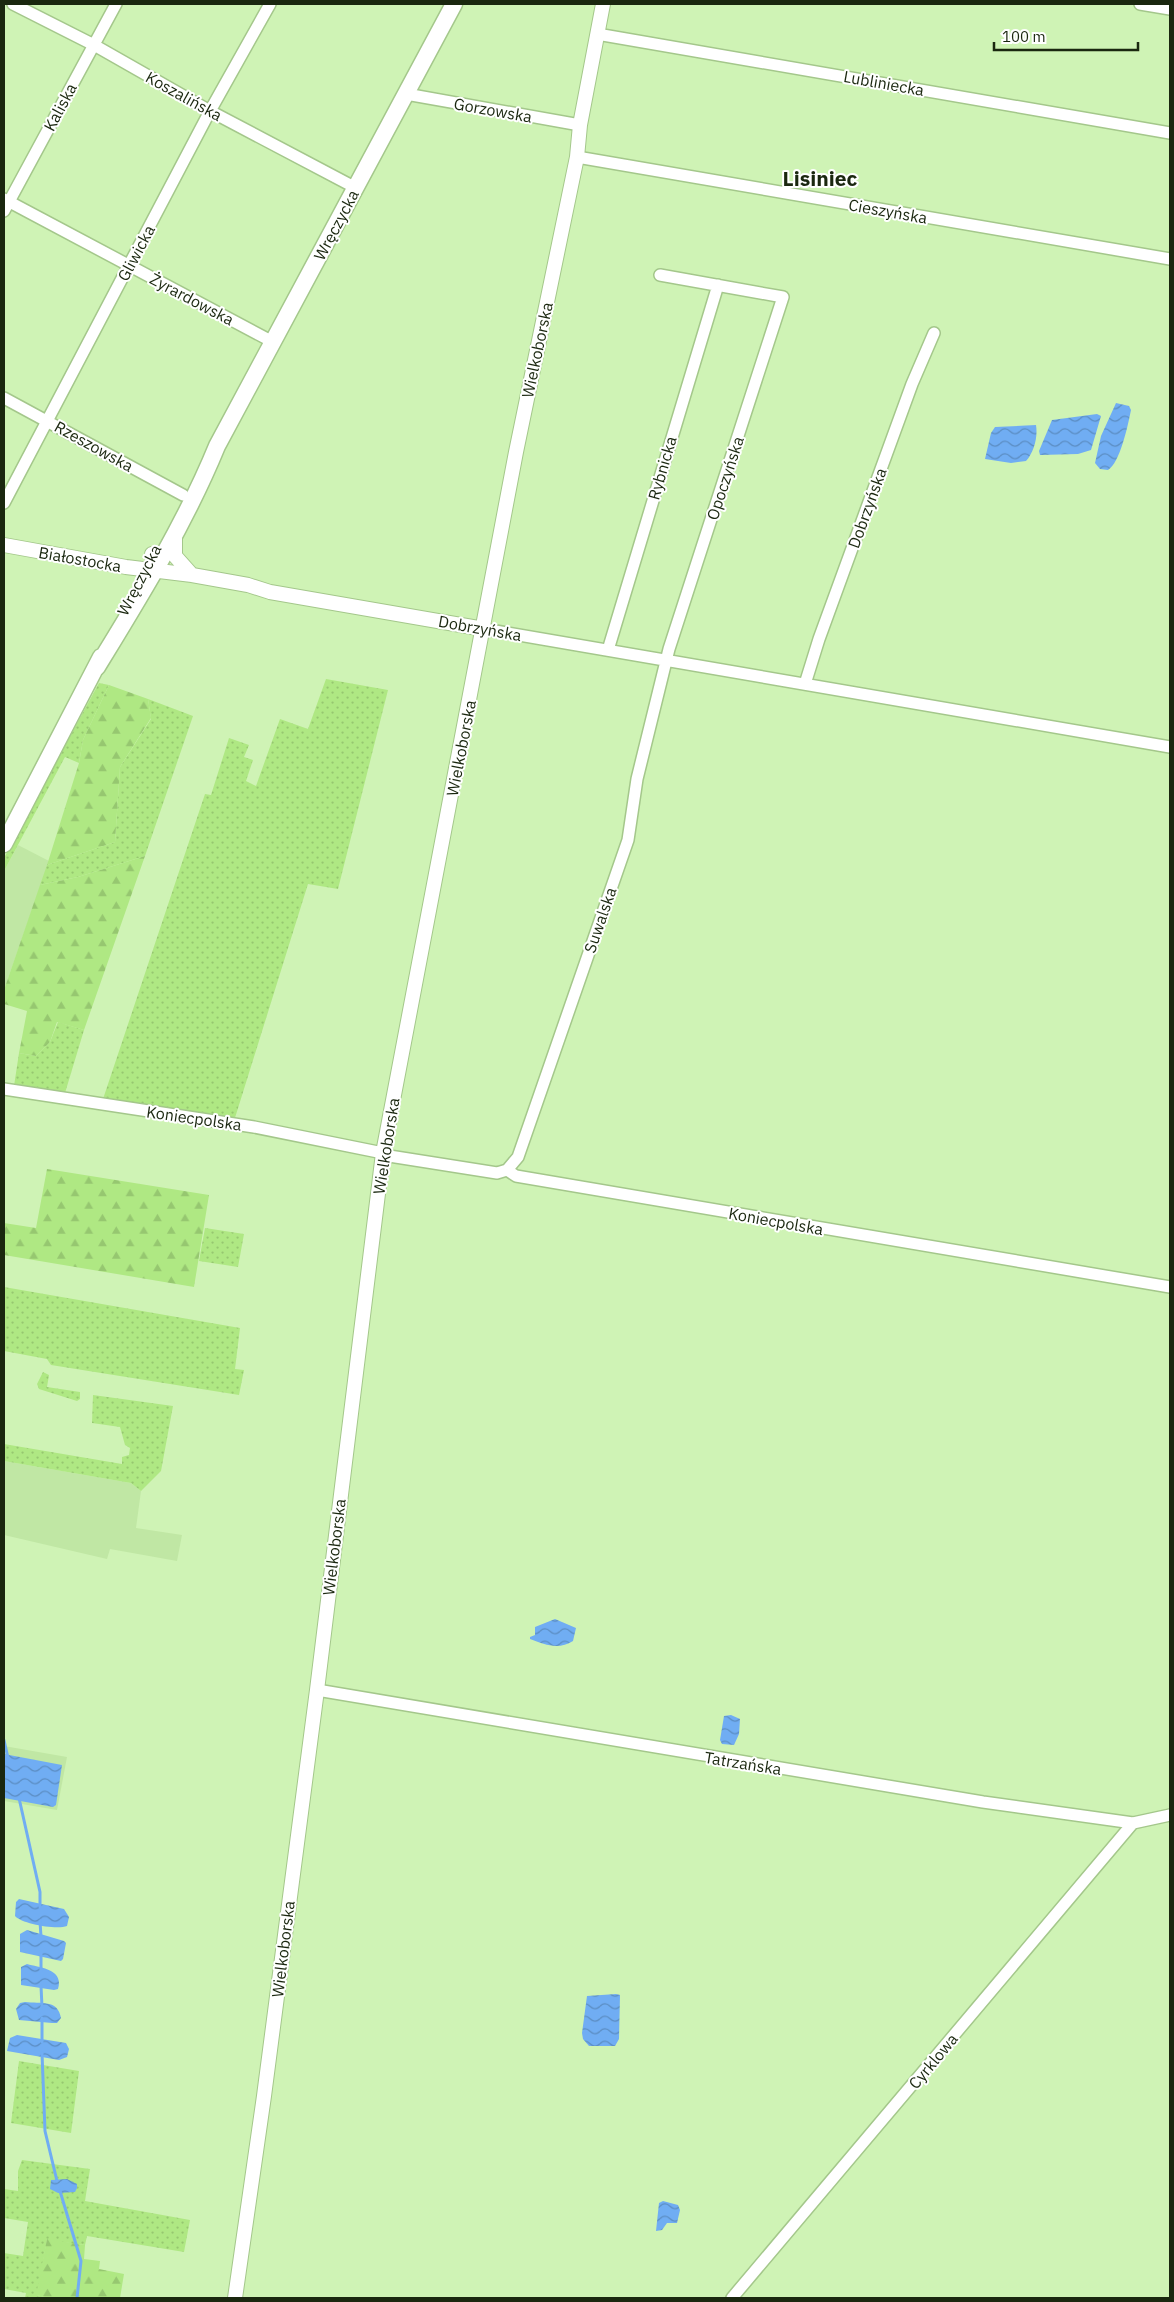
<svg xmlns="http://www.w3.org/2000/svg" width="1174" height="2302" viewBox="0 0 1174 2302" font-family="'IBM Plex Sans',sans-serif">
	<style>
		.built { fill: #c0e7a4 }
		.grass { fill: url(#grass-dots) }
		.forest { fill: url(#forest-firs) }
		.water { fill: url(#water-waves) }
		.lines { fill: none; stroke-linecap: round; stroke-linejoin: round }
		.stream { stroke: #70adf3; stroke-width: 3 }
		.minor-casing { stroke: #a4c78b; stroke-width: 14 }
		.tertiary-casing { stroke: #a4c78b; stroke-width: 16 }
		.secondary-casing { stroke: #a4c78b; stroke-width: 19 }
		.minor { stroke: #fff; stroke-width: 11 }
		.tertiary { stroke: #fff; stroke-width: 14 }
		.secondary { stroke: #fff; stroke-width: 16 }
		.labels { text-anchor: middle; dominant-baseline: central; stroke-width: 4; stroke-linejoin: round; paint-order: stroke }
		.street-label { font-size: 16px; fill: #1a270f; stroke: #fff }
		.district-label { font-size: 21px; font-weight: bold; fill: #1a270f; stroke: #fff }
	</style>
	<defs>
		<pattern id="grass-dots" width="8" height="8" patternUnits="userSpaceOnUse" patternTransform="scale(1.25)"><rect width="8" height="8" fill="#afe883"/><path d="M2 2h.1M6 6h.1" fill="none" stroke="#96c770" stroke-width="1.8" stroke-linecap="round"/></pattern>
		<pattern id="forest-firs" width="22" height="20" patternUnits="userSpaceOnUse" patternTransform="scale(1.25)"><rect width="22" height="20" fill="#afe883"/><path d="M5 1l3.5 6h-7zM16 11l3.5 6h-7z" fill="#96c770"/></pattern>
		<pattern id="water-waves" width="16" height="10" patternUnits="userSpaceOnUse" patternTransform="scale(1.25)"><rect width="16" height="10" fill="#70adf3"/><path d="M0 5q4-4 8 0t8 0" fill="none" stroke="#5b8dc3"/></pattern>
	</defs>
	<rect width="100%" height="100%" fill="#cff3b5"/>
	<path class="built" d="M18,845L49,861L4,990V871Z
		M4,1461L131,1483L141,1491L136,1528L182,1535L177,1561L110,1549L107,1559L4,1535Z
		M4,1746L67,1757L57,1810L4,1801Z"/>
	<path class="grass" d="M326,679L388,690L338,889L308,884L234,1121L103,1099L205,794L211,795L229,738L249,745L244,757L253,760L246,781L256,786L280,719L308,729Z
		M99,683L109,685L83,740L79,763L65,757L4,871V858Z
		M148,699L193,716L145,856L78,877L40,885L47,865L115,842L120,767L151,719Z
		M58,1022L84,1030L65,1093L14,1086L19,1053L36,1056L50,1042Z
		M205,1228L244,1234L238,1267L199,1261Z
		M4,1287L240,1328L235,1369L244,1370L239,1395L51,1365L47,1359L4,1351Z
		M43,1372L49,1375L47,1387L80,1392V1399L77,1401L39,1389L37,1384Z
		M93,1395L173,1406L161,1471L141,1491L131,1483L4,1461V1444L122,1464V1457L129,1455L130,1448L125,1445L120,1427L92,1423Z
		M19,2061L79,2071L71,2133L11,2123Z
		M22,2160L90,2169L85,2201L190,2220L184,2252L87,2236L85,2245L47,2240L37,2295L49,2298H25L26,2293L4,2289V2253L23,2256L28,2222L4,2218V2189L18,2191V2171Z"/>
	<path class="forest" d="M109,685L148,699L151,718L120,767L115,842L47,865L79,763L83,740Z
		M145,856L84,1030L57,1022L50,1042L36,1056L19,1053L27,1011L4,1004V990L40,885L78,877Z
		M47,1169L209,1195L194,1287L4,1255V1223L36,1228Z
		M47,2239L85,2245L84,2259L100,2261L99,2269L124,2274L120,2298H49L36,2295Z"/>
	<path class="water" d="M1116,403L1129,406L1131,410C1128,425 1120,463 1108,470L1100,469L1095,463L1101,436Z
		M1097,414L1101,416L1091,450L1078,454L1040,455L1039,451L1052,420Z
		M1036,425C1038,437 1034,452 1026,461L1011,463L985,459L991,433L995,427Z
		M555,1619L576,1628L573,1641C559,1650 545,1645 530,1639V1637L535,1635V1627Z
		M731,1715L740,1719L739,1734L734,1745L722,1744L720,1740L724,1716Z
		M4,1754L62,1765L56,1805L53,1807L4,1798Z
		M19,1899L64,1909L69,1917L67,1926C57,1930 22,1924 15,1916L16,1902Z
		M27,1930L64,1941L66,1943L63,1959L61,1961L20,1952V1934Z
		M27,1964C41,1968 64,1969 58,1989L54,1990L21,1985V1967Z
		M616,1994L620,1995L619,2039L615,2046H589L583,2039L582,2033L587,1996Z
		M25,2002C41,2004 58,1999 61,2018L57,2023H52L19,2020L16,2009L20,2003Z
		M17,2035L66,2043L69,2049L67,2057L59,2060L7,2051L10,2038Z
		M67,2179L77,2184V2188L75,2192L58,2193L50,2189L51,2180Z
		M663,2201L678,2205L680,2210L677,2223H667L662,2230L656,2231L659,2203Z"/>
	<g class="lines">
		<path class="stream" d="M4,1740L8,1758
			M19,1798L40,1892V1907
			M40,1921L41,1937
			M41,1953V1970
			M41,1986L42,2007
			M42,2018V2042
			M42,2053L45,2131L57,2181
			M60,2191L81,2261L77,2298"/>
		<g class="minor-casing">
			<path id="minor" d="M13,4L94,45L210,111L356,188
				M1140,4L1170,9
				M597,34L1170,133
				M406,94L580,125
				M577,157L1170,259
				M4,199L273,342
				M4,211L116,4
				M4,398L183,495
				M4,503L210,111L270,4
				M484,629L1170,747
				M608,650L718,285
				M805,684L819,639L912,384L934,333
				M4,1089L254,1127L383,1153
				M383,1155L497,1173L507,1170L516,1176L1170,1287
				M507,1170L518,1157L628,840L637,779L669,649L783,297L660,275
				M317,1690L983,1802L1133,1823L1170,1815
				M732,2298L1133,1823"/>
		</g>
		<g class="tertiary-casing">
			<path id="tertiary" d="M175,535V556L192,575
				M4,545L126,567L192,575L248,585L270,592L484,629
				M152,554L153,563L156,569
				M235,2298L264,2096L317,1690L383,1153L516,452L577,157L580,125L603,4"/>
		</g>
		<g class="secondary-casing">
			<path id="secondary" d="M97,667C141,595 185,524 217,446L454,4
				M4,844L101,657"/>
		</g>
		<use href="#minor" class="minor"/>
		<use href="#tertiary" class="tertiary"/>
		<use href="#secondary" class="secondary"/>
	</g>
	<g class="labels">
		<g class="street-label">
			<text transform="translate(884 83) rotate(10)">Lubliniecka</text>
			<text transform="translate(184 96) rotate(29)">Koszalińska</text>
			<text transform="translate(60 107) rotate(-62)">Kaliska</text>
			<text transform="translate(493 110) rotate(10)">Gorzowska</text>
			<text transform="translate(888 211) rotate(10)">Cieszyńska</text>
			<text transform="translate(336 225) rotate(-62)">Wręczycka</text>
			<text transform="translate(136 253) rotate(-62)">Gliwicka</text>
			<text transform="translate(192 299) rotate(28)">Żyrardowska</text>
			<text transform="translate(537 350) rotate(-78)">Wielkoborska</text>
			<text transform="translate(94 446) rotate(29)">Rzeszowska</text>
			<text transform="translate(662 468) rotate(-74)">Rybnicka</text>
			<text transform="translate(725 478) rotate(-72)">Opoczyńska</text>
			<text transform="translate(867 508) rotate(-70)">Dobrzyńska</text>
			<text transform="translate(80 559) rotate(10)">Białostocka</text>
			<text transform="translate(139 580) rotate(-63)">Wręczycka</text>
			<text transform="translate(480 628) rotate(10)">Dobrzyńska</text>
			<text transform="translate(461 748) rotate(-79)">Wielkoborska</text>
			<text transform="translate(600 920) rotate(-71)">Suwalska</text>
			<text transform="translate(194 1118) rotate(8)">Koniecpolska</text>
			<text transform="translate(386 1146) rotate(-81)">Wielkoborska</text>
			<text transform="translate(776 1221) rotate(10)">Koniecpolska</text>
			<text transform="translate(334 1547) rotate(-83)">Wielkoborska</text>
			<text transform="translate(743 1763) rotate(9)">Tatrzańska</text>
			<text transform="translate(283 1949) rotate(-83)">Wielkoborska</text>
			<text transform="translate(933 2061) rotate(-50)">Cyrklowa</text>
		</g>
		<g class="district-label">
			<text x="820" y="178">Lisiniec</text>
		</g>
	</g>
	<rect width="1174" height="2302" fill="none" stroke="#1a270f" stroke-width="10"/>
	<path d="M994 42v8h144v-8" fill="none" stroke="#1a270f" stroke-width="2.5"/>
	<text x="1002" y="42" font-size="15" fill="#1a270f" stroke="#ffffff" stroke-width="4" paint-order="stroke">100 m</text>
</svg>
